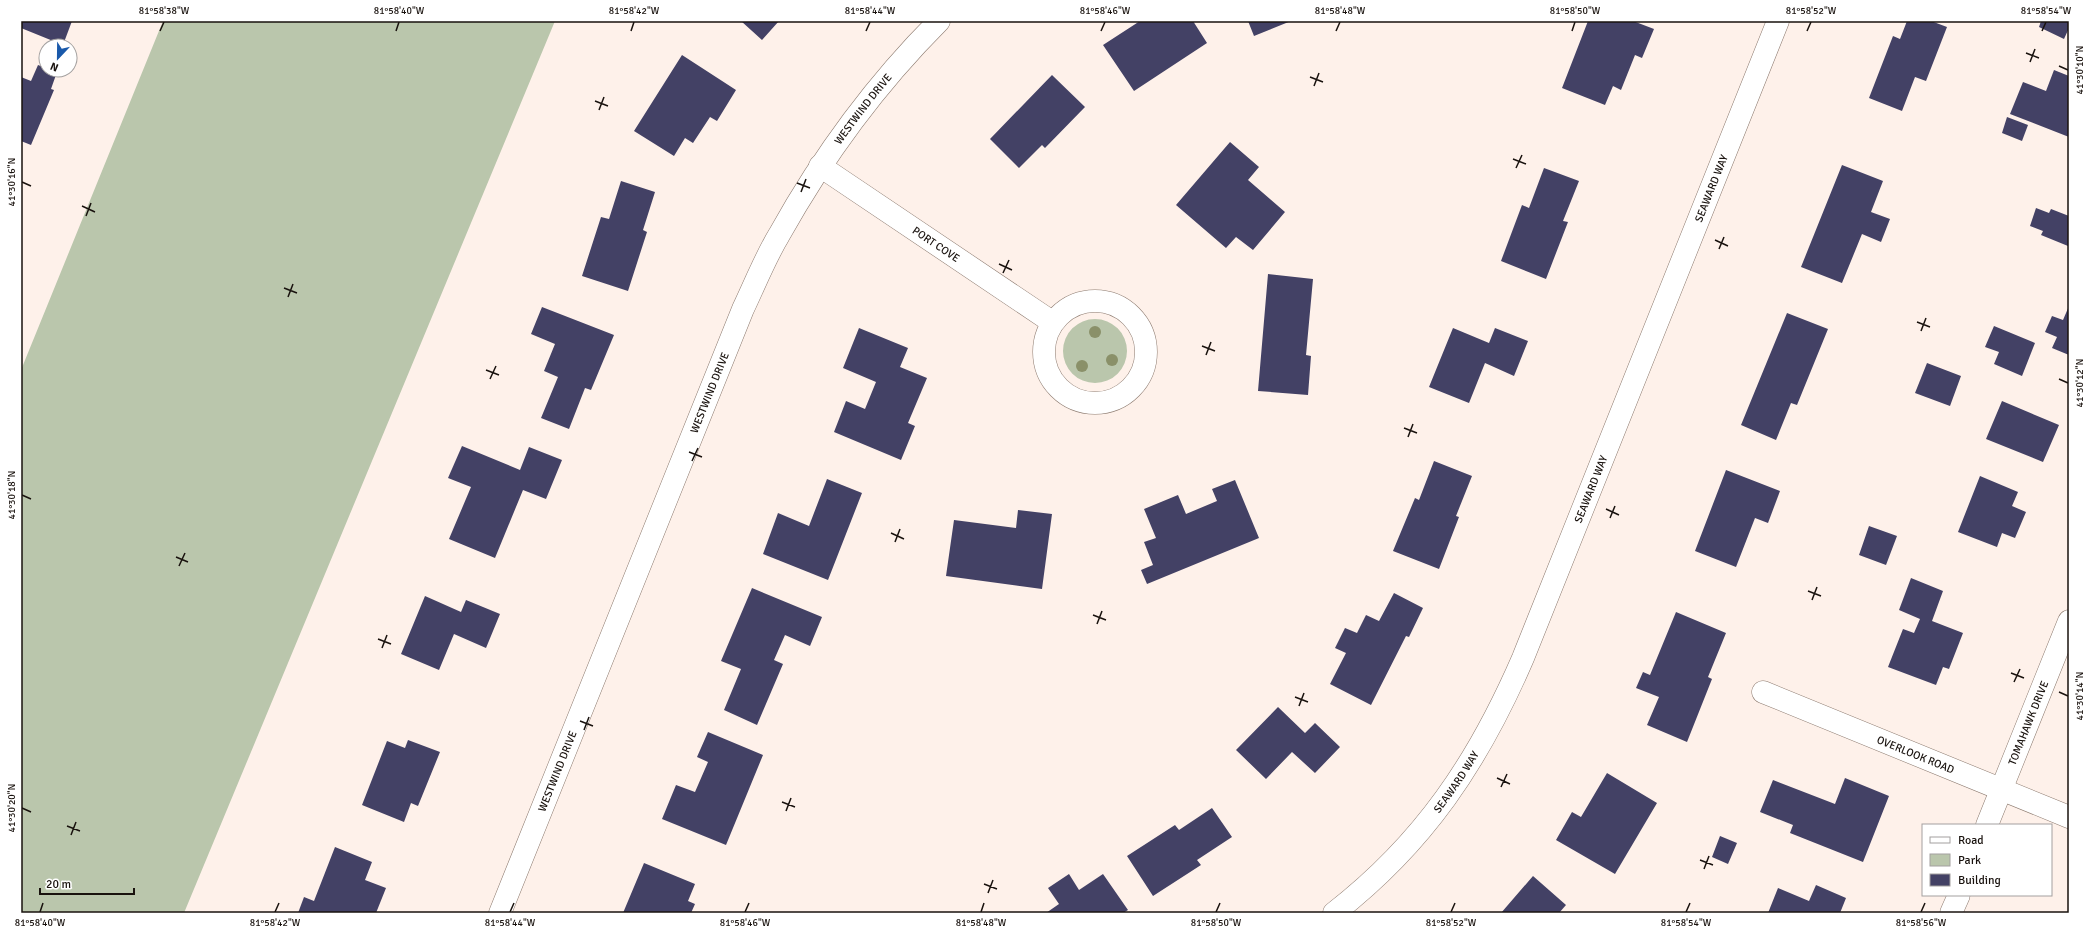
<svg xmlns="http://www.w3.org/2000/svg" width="2090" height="934" viewBox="0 0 2090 934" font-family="Signika,sans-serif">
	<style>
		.green { fill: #bac6ac }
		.building { fill: #434165 }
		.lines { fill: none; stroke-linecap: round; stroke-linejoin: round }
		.minor-casing { stroke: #8c7a6f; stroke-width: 23 }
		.minor { stroke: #fff; stroke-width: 22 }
		.tree { fill: #8a9069 }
		.ticks { fill: none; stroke: #19120e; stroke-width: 1.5 }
		.labels { text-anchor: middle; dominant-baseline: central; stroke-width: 4; stroke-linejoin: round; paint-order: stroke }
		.street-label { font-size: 11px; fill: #19120e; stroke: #fff }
		.neatline { fill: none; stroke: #19120e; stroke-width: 1.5 }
		.ticks-label { font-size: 10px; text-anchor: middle; fill: #19120e }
	</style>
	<rect width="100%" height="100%" fill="#fef1ea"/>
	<path class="green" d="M163,21H555L184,913H21V370Z
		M1063 351a32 32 0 1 1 64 0a32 32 0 1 1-64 0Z"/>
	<path class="building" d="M21,21H72L63,45L21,28Z
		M741,21H779L762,40Z
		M1140,21H1193L1207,43L1134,91L1103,45Z
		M1248,21H1291L1254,36Z
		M1588,21H1633L1654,29L1642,58L1635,55L1621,90L1613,86L1605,105L1562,88Z
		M1907,21H1931L1947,27L1926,81L1915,77L1902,111L1869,98L1893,36L1900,39Z
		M2041,21H2069V28L2064,39L2039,27Z
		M682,55L736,90L717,121L710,117L693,143L685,138L674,156L634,131Z
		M38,65L46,68V70L57,72L51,89L54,90L31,145L21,141V77L31,81Z
		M2054,70L2069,76V137L2010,114L2023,82L2046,91Z
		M1052,75L1085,107L1045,148L1042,145L1019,168L990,139Z
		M2007,117L2028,125L2022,141L2002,133Z
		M1230,142L1259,167L1248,180L1285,212L1253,250L1236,237L1226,248L1176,205Z
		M1842,165L1883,181L1871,212L1890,219L1881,242L1862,234L1842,283L1801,267Z
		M1544,168L1579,181L1563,221L1568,222L1546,279L1501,261L1522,205L1529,208Z
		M621,181L655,192L643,230L647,232L628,291L582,276L601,217L609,219Z
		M2036,208L2049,213L2051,209L2069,216L2068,246L2041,235L2043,231L2030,226Z
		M1268,274L1313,279L1306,355L1311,356L1308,395L1258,391Z
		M2069,306V355L2052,348L2057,337L2045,332L2052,316L2063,320Z
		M542,307L614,335L591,390L585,388L569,429L541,418L558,377L544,371L555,344L531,334Z
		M1787,313L1828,329L1797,405L1791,403L1776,440L1741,425Z
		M1994,326L2035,343L2022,376L1994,364L1999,352L1985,347Z
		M859,328L908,348L900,367L927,378L908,423L915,426L901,460L834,432L846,401L865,409L876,382L843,368Z
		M1453,328L1489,343L1495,328L1528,341L1514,376L1485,363L1469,403L1429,387Z
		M1927,363L1961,376L1950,406L1915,393Z
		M2002,401L2059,425L2043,462L1986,439Z
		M462,446L520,470L529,447L562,460L546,499L523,490L495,558L449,539L471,487L448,478Z
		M1434,461L1472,476L1456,516L1459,517L1439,569L1393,551L1415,498L1419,500Z
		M1726,470L1780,491L1768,523L1755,518L1736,567L1695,551Z
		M1980,476L2018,492L2012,506L2026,512L2015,538L2002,533L1997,547L1958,532Z
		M827,479L862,493L828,580L763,554L778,513L809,526Z
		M1235,480L1259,538L1147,584L1141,570L1153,565L1144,542L1156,538L1144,509L1178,495L1186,514L1217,501L1212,489Z
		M1018,510L1052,514L1042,589L946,576L954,520L1016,528Z
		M1869,526L1897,536L1886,565L1859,555Z
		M1911,578L1943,591L1932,621L1963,633L1949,669L1943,667L1936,685L1888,667L1903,629L1914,633L1920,619L1899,610Z
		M752,588L822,617L810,646L785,635L774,660L783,664L757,725L724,710L741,669L721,661Z
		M1394,593L1423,608L1409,637L1406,636L1371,705L1330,684L1346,653L1335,648L1345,628L1357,633L1366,615L1379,621Z
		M425,596L461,612L466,600L500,614L486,648L454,634L439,670L401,654Z
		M1676,612L1726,633L1708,677L1712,679L1687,742L1647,725L1659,697L1636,688L1643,672L1650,675Z
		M1278,707L1305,733L1315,723L1340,747L1315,773L1292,752L1266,779L1236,750Z
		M708,732L763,755L726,845L662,819L676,785L695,792L708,762L697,757Z
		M408,740L440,752L418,806L411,803L404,822L362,805L387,741L405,748Z
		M1607,773L1657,803L1615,874L1556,840L1572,812L1581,817Z
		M1845,778L1889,796L1863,862L1790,833L1793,825L1760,812L1773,780L1835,804Z
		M1212,808L1232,837L1197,860L1201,865L1153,896L1127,856L1175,825L1179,830Z
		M1720,836L1737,843L1728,864L1712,857Z
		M335,847L372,862L365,880L386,888L376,913H298L304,897L314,901Z
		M644,863L695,884L688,901L695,904L691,913H623Z
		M1069,874L1079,890L1103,874L1128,910L1123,913H1046L1059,904L1048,888Z
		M1533,876L1566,905L1559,913H1501Z
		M1816,885L1846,898L1840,913H1768L1778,888L1809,901Z"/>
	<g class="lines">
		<g class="minor-casing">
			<g id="minor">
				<path id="s1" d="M820,166L1052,322"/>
				<circle cx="1095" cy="352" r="51"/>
				<path id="s2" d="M1763,692L2069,817"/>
				<path id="s3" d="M1987,825L2069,621"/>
				<path id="s4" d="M500,913L743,309C755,284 765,258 779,235C823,156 876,84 939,21"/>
				<path id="s5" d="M1334,913C1424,843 1478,762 1523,658L1778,21"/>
				<path d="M1951,913L1959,895"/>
			</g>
		</g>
		<use href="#minor" class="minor"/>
	</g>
	<g class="tree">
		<circle cx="1095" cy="332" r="6"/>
		<circle cx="1112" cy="360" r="6"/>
		<circle cx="1082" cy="366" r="6"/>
	</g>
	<path class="ticks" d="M160,31L164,22M396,31L399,22M631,31L634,22M866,31L870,22M1101,31L1105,22M1336,31L1340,22M1572,31L1575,22M1807,31L1811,22M2042,31L2046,22M2026,53L2039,58M2030,62L2035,49M2059,66L2068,70M1310,77L1323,82M1314,86L1319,73M595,101L608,106M599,110L604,97M1513,159L1526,164M1516,168L1522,155M22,182L31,186M797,183L810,188M801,192L806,179M82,206L95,212M86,216L91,203M1715,240L1728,246M1719,249L1724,237M999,264L1012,270M1003,273L1009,260M284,288L297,293M288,297L293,284M1917,322L1930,327M1921,331L1926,318M1202,346L1215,351M1206,355L1211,342M486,370L499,375M490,379L496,366M2059,379L2068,383M1404,428L1417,433M1408,437L1413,424M689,452L702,457M692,461L698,448M22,495L31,499M1606,509L1619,515M1610,518L1615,506M891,533L904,539M895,542L900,529M176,557L188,562M179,566L185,553M1808,591L1821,596M1812,600L1817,587M1093,615L1106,620M1097,624L1102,611M378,639L391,644M382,648L387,635M2011,673L2024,678M2014,682L2020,669M2059,692L2068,696M1295,697L1308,702M1299,706L1304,693M580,721L593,726M584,730L589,717M1497,778L1510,784M1501,787L1507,774M782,802L795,807M22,808L31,812M786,811L791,798M67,826L80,831M71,835L76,822M1700,860L1713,865M1704,869L1709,856M984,884L997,889M988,893L993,880M40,912L43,903M275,912L279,903M510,912L514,903M745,912L749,903M981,912L984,903M1216,912L1220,903M1451,912L1455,903M1686,912L1690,903M1921,912L1925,903"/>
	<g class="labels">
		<g class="street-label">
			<text stroke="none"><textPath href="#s4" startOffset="885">WESTWIND DRIVE</textPath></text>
			<text stroke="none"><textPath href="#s5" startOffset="827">SEAWARD WAY</textPath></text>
			<text stroke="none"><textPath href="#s1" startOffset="140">PORT COVE</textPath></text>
			<text stroke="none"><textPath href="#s4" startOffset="561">WESTWIND DRIVE</textPath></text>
			<text stroke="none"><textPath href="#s5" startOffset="503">SEAWARD WAY</textPath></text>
			<text stroke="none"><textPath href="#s3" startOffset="110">TOMAHAWK DRIVE</textPath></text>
			<text stroke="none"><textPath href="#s2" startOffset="165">OVERLOOK ROAD</textPath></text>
			<text stroke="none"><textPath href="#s4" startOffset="153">WESTWIND DRIVE</textPath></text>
			<text stroke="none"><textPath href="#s5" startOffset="180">SEAWARD WAY</textPath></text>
		</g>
	</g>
	<rect width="2090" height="934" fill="none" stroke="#ffffff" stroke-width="44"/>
	<rect x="1922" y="824" width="130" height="72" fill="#ffffff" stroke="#a3a09f"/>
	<rect x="1930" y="837" width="20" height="6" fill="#ffffff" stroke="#a3a09f"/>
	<text x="1958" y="844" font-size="12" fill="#19120e">Road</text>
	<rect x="1930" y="854" width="20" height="12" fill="#bac6ac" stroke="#a3a09f"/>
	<text x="1958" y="864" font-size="12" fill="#19120e">Park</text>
	<rect x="1930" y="874" width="20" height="12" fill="#434165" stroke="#a3a09f"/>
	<text x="1958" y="884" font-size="12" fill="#19120e">Building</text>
	<g transform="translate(58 58) rotate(202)"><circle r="19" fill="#ffffff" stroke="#a3a09f"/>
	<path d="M0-3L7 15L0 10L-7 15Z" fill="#1a59aa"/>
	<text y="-6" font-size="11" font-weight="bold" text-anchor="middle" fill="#19120e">N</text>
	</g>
	<path d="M40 888v6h94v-6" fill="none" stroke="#19120e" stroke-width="2"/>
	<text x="46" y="888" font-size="12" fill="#19120e" stroke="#ffffff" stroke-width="3" paint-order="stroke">20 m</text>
	<rect x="22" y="22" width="2046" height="890" class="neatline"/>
	<g class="ticks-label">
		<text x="164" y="14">81°58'38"W</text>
		<text x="399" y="14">81°58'40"W</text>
		<text x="634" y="14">81°58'42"W</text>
		<text x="870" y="14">81°58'44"W</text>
		<text x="1105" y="14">81°58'46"W</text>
		<text x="1340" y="14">81°58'48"W</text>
		<text x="1575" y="14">81°58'50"W</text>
		<text x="1811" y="14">81°58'52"W</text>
		<text x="2046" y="14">81°58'54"W</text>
		<text transform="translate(2079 70) rotate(-90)" y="4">41°30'10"N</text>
		<text transform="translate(11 182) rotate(-90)" y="4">41°30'16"N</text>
		<text transform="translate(2079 383) rotate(-90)" y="4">41°30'12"N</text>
		<text transform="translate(11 495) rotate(-90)" y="4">41°30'18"N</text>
		<text transform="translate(2079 696) rotate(-90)" y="4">41°30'14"N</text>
		<text transform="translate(11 808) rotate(-90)" y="4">41°30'20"N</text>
		<text x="40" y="926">81°58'40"W</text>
		<text x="275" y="926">81°58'42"W</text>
		<text x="510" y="926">81°58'44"W</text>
		<text x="745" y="926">81°58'46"W</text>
		<text x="981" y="926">81°58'48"W</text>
		<text x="1216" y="926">81°58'50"W</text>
		<text x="1451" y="926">81°58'52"W</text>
		<text x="1686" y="926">81°58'54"W</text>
		<text x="1921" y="926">81°58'56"W</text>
	</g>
</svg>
